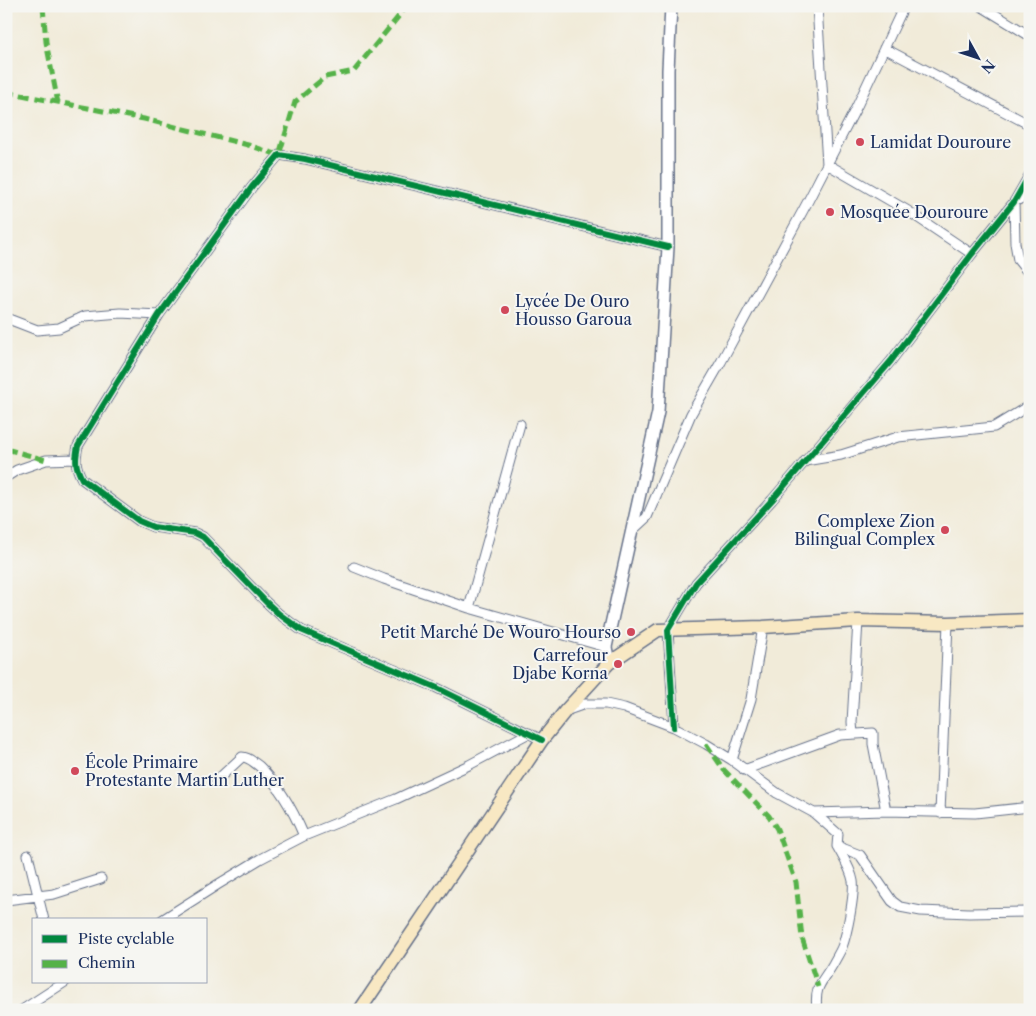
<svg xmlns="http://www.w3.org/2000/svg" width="1036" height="1016" viewBox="0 0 1036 1016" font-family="'Libre Caslon Text',serif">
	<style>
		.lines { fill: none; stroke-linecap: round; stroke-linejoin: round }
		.minor-casing { stroke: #667189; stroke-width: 11 }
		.tertiary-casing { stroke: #667189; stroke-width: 14 }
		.secondary-casing { stroke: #667189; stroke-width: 15 }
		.minor { stroke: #fff; stroke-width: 9 }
		.tertiary { stroke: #fff; stroke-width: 11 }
		.secondary { stroke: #f8e8c3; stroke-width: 12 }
		.quiet { stroke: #55b248; stroke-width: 5; stroke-dasharray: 10 5; stroke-linecap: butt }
		.cycleway-casing { stroke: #f6f6f2; stroke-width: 9 }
		.cycleway { stroke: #00873e; stroke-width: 6 }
		.poi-dot { fill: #d1495b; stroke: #f6f6f2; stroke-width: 2 }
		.labels { text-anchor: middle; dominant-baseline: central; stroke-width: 4; stroke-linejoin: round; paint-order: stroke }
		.poi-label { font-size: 16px; fill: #1b2f5e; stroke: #f6f6f2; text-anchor: start }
	</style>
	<rect width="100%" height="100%" fill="#f6f6f2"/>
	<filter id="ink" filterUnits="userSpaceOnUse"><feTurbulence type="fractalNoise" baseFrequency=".02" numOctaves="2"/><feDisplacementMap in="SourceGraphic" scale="10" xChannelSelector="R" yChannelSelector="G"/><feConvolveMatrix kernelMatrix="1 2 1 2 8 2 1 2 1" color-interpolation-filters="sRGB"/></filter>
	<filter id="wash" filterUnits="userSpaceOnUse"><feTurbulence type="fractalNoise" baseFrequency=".0096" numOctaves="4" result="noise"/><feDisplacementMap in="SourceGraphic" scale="20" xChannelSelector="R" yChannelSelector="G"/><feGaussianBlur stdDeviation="1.12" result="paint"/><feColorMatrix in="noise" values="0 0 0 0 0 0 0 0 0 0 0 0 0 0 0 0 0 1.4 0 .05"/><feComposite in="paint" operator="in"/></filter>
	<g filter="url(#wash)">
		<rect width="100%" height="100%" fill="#f1ebd9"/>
	</g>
	<g filter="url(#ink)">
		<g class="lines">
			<g class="minor-casing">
				<path id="minor" d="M817,6L827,164L908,211L972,254
					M981,6L1030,36
					M884,48L1030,125
					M1030,194L1014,202L1015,243L1018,260L1030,275
					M6,318L37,330L59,328L85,316L120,313L159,315
					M805,461L841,455L898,437L994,427L1030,405
					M6,477L17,470L46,460L75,459
					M633,530L647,517L691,414L721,362L807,203L857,106L904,6
					M354,567L384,579L469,608L606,647
					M469,608L520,424
					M568,710L585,704H606L624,708L674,727L706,744L732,760L777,793L814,813L838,834L837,846L860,855L892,901L900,907L921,911L969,913L1030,912
					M674,727L668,630L696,583L772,500L891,361L972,254L1014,202L1030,174
					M853,734L852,722L858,621
					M542,740L435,687L301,630L279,614L266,602L203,537L195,533L153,527L139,521L82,479C75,466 75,460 78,446L159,315L252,187L279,155L305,159L668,247
					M732,760L751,699L763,627
					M744,770L840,735L873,733V744L886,811
					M216,781L242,757C249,757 253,762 259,766C280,786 293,810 304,836
					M814,813L886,811L975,813L1030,807
					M940,813L948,623
					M28,855L44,920
					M6,900L54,894L101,879
					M162,920L217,885L260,859L304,836L396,799L469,765L529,733
					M22,1010L65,982
					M817,1010C814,985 822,983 833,964C836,958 840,952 842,947C847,934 855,894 853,881C851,869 843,857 837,846"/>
			</g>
			<g class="tertiary-casing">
				<path id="tertiary" d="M609,663L606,647L658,412L668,247V70L671,6"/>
			</g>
			<g class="secondary-casing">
				<path id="secondary" d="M360,1010L542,740L566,710L609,663L658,630L763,627L858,621L948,623L1030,620"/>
			</g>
			<use href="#minor" class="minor"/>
			<use href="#tertiary" class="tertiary"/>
			<use href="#secondary" class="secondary"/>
			<path class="quiet" d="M43,6L46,42L58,103
				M6,92L144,119L248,145L279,155L295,102L325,77L354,71L407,6
				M6,449L46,460
				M706,744L724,770L769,816L777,829L796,882L802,938L818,987"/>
			<g class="cycleway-casing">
				<path id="cycleway" d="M674,727L668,630L696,583L772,500L891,361L972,254L1014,202L1030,174
					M542,740L435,687L301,630L279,614L266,602L203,537L195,533L153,527L139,521L82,479C75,466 75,460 78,446L159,315L252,187L279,155L305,159L668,247"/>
			</g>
			<use href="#cycleway" class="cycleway"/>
		</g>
	</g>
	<g class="poi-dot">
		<circle cx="860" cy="142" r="5"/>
		<circle cx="830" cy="212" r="5"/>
		<circle cx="505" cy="310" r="5"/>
		<circle cx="945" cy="530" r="5"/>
		<circle cx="631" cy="632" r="5"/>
		<circle cx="618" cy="664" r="5"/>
		<circle cx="75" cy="771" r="5"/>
	</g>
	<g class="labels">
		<g class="poi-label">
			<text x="870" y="142">Lamidat Douroure</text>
			<text x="840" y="212">Mosquée Douroure</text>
			<text x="515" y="301">Lycée De Ouro<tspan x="515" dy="18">Housso Garoua</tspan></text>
			<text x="935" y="521" text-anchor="end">Complexe Zion<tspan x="935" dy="18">Bilingual Complex</tspan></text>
			<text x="621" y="632" text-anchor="end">Petit Marché De Wouro Hourso</text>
			<text x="608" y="655" text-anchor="end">Carrefour<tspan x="608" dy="18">Djabe Korna</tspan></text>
			<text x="85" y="762">École Primaire<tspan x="85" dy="18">Protestante Martin Luther</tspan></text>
		</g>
	</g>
	<rect width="1036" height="1016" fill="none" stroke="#f6f6f2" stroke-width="25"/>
	<rect x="32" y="918" width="175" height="65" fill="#f6f6f2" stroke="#9ea6b7"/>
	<rect x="42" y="935" width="25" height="8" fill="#00873e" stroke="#9ea6b7"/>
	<text x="78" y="944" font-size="15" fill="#1b2f5e">Piste cyclable</text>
	<rect x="42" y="960" width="25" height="8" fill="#55b248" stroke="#9ea6b7"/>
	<text x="78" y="968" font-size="15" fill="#1b2f5e">Chemin</text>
	<g transform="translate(978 58) rotate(130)" stroke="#f6f6f2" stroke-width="4" paint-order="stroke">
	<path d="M0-4L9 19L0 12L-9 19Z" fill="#1b2f5e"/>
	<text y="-8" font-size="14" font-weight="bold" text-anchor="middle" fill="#1b2f5e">N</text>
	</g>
</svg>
